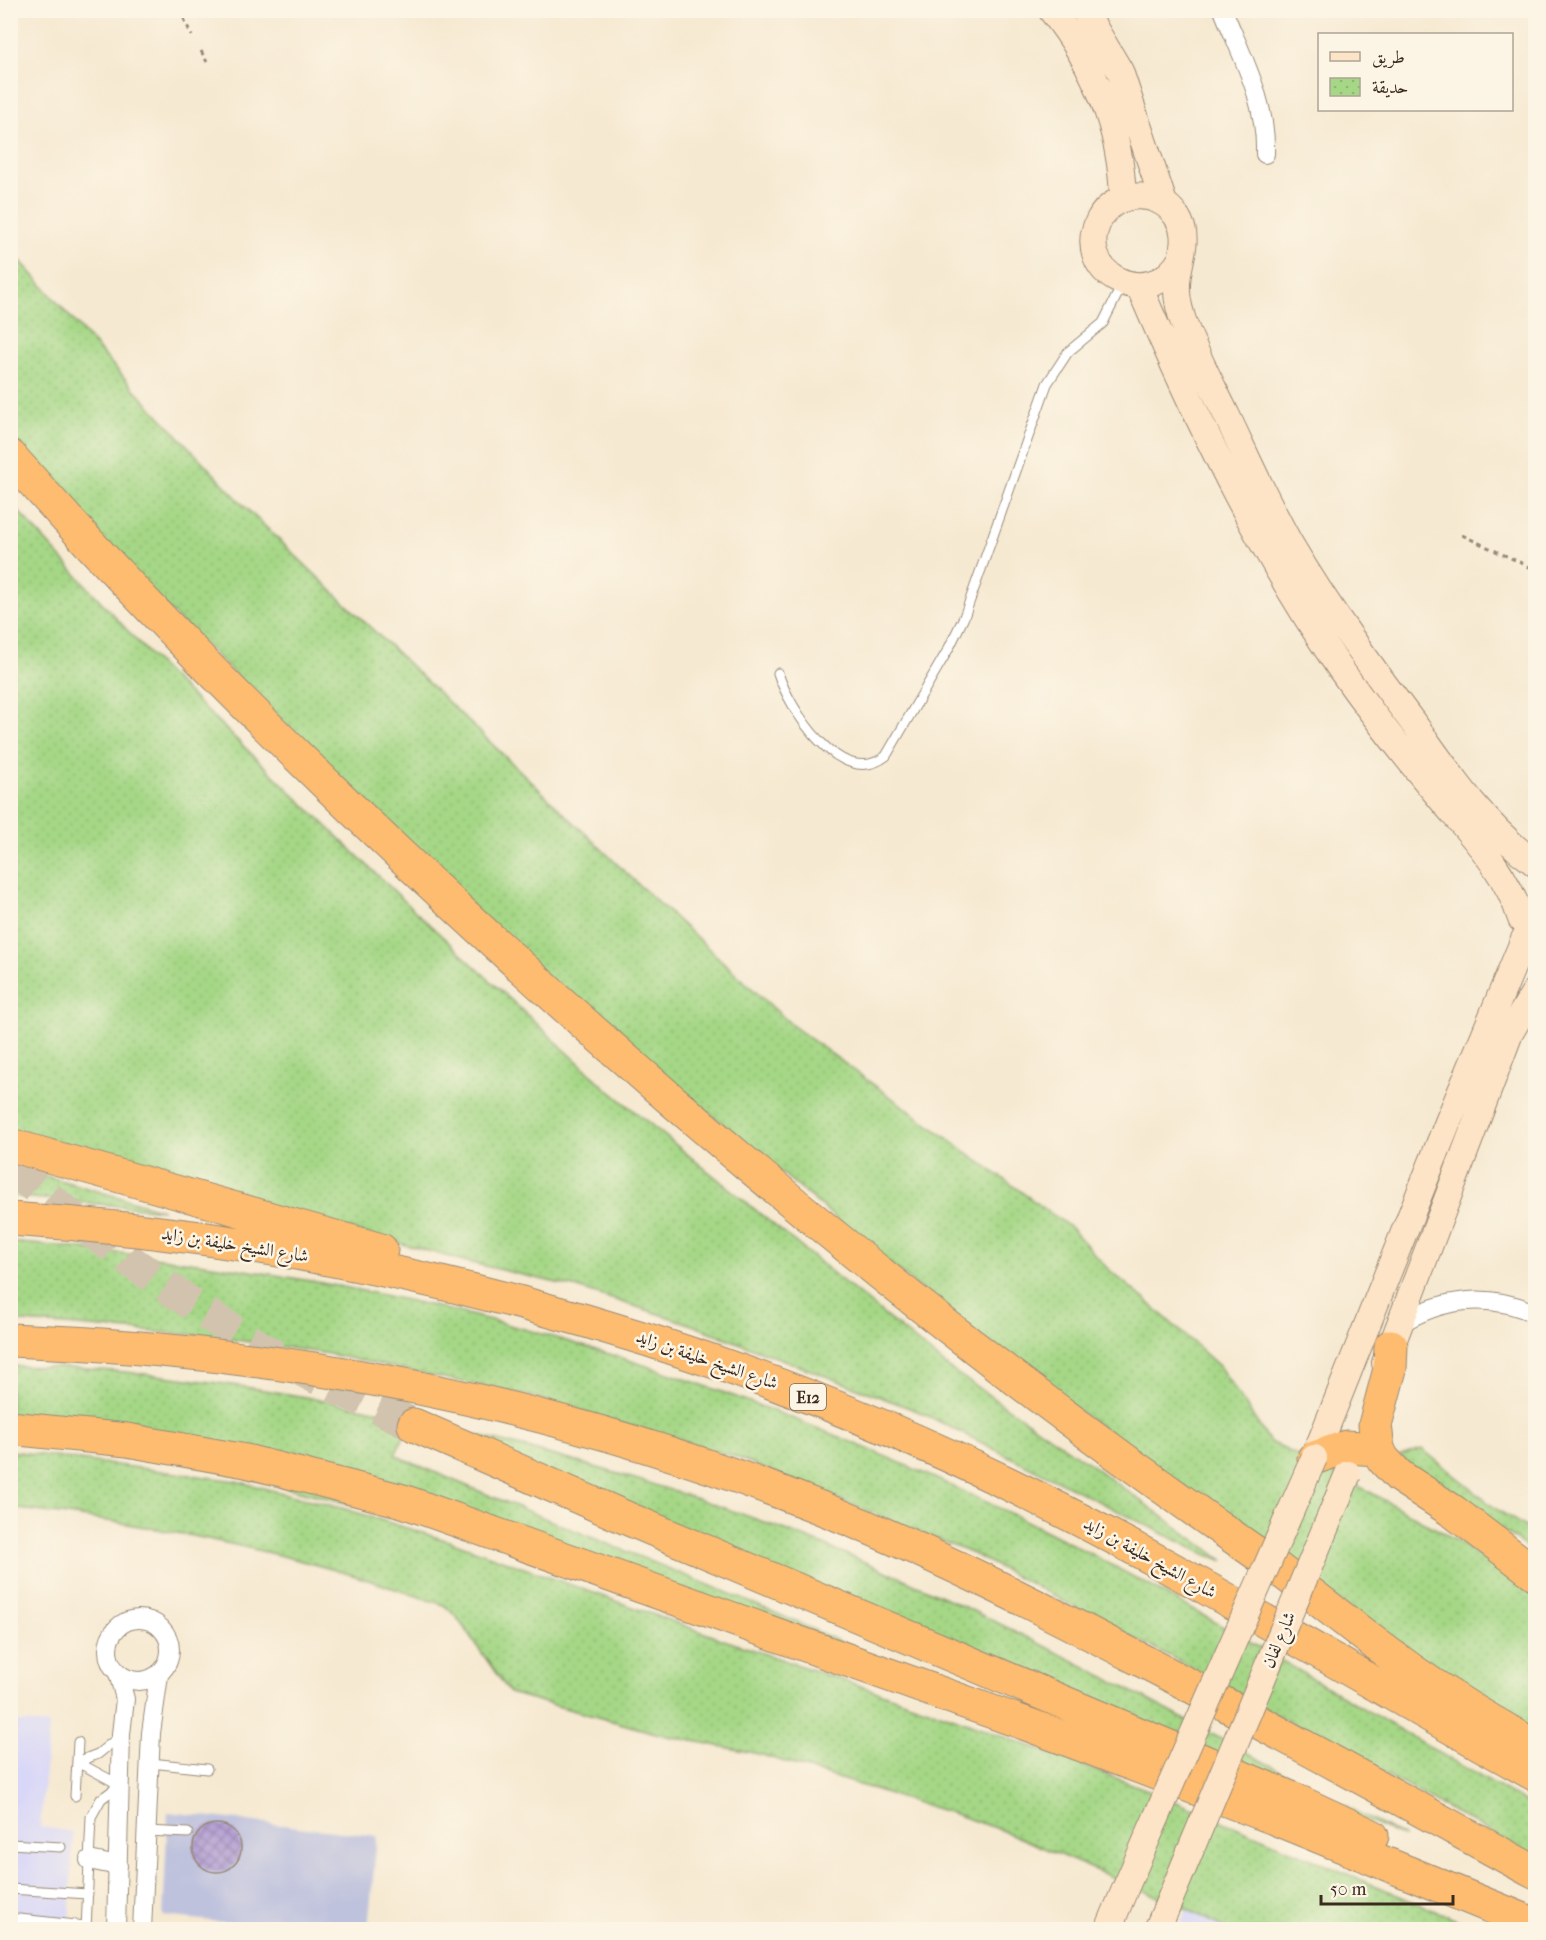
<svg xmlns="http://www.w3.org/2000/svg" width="1546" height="1940" viewBox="0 0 1546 1940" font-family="'IM FELL French Canon',Amiri,serif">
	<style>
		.built { fill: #d8d7f8 }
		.industrial { fill: #bfc2dd }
		.park { fill: url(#park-dots); stroke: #708052; stroke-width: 1.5 }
		.building { fill: url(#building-cross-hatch) }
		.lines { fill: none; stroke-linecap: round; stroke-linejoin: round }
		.highway-tunnel { stroke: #d1c3ad; stroke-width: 33; stroke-dasharray: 33 16; stroke-linecap: butt }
		.lane-casing { stroke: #988a78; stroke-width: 11 }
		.street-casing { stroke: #988a78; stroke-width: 20 }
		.secondary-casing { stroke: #988a78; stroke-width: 28 }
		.highway-casing { stroke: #988a78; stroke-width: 35 }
		.path { stroke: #988a78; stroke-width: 3; stroke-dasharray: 4.5 4.5; stroke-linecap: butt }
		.lane { stroke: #fff; stroke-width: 9 }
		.street { stroke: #fff; stroke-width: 18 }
		.secondary { stroke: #fee4c6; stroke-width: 26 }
		.highway { stroke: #fdbc70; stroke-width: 33 }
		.secondary-bridge-casing { stroke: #988a78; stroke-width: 28; stroke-linecap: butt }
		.secondary-bridge { stroke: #fee4c6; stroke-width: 26 }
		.labels { text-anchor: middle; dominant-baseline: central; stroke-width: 5; stroke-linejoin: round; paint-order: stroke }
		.shield { fill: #fcf5e5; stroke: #75675a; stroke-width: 1.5 }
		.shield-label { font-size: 16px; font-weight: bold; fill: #3b2a1e }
		.street-label { font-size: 18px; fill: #3b2a1e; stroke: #fcf5e5 }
	</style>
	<defs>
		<pattern id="park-dots" width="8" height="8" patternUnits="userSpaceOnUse" patternTransform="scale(1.5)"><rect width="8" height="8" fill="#a5d786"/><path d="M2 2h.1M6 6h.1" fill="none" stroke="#8fb973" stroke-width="1.8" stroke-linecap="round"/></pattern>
		<pattern id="building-cross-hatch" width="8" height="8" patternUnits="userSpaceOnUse" patternTransform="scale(1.5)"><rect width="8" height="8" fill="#b19cd4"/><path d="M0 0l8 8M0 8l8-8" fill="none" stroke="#917fab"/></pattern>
	</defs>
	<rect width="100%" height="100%" fill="#fcf5e5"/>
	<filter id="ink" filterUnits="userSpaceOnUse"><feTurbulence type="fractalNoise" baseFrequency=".0167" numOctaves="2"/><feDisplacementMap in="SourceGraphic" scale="12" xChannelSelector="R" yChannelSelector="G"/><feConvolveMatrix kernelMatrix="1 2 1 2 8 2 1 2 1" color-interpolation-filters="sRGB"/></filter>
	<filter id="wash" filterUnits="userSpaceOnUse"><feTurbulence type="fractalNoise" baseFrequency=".008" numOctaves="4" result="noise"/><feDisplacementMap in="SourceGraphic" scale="24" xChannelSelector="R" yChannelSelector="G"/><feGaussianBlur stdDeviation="1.35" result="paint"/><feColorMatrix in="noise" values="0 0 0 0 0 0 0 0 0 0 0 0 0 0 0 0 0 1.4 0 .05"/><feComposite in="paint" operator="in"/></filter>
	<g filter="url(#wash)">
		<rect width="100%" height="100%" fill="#f6e9d1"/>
		<path class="built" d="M10,1721L49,1725L40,1827L73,1832L69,1929H11Z
			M1187,1909L1227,1929L1178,1930Z"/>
		<path class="industrial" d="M168,1812L377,1836L368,1929H290L163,1916Z"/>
		<path class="park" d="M10,249L134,389L249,511L639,885L793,1026L1071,1228L1107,1268L1149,1303L1219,1366L1270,1442L1366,1490L1458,1541L1535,1596V1733L1471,1697L978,1337L516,951L120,561L11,438Z
			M10,502L160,666L418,914L605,1087L949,1368L1090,1464L1224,1561L1200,1552L920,1412L687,1323L578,1288L468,1262L11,1136Z
			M10,1166H11L163,1210L11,1196Z
			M10,1242C197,1258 383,1287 563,1340C721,1386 876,1448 1024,1520C1200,1607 1365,1712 1535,1808V1857L1194,1669L973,1554L733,1456L529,1396L329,1354L210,1336L11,1321Z
			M10,1366C142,1367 284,1391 413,1418L395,1455C550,1524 710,1581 865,1653L664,1583L11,1418Z
			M425,1423C578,1459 729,1503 874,1566C1056,1644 1228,1745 1404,1837Z
			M1422,1449L1496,1509L1535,1533V1553L1421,1474L1400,1456Z
			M11,1451L236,1481L345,1509L455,1543L724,1640L949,1716L1148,1790L1478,1929H1227L1187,1909L1004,1831L951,1813L759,1754L663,1735L510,1693L456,1616L444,1605C409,1594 374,1581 339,1571C232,1541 121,1520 11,1508Z"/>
		<g id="blocks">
			<path class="building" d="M193 1848a24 24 0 1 1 48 0a24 24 0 1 1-48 0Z"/>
		</g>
	</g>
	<g filter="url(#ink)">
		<use href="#blocks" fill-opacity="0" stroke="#988a78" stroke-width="1.5"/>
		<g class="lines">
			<path class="highway-tunnel" d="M10,1167C92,1234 176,1298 267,1351C315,1379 365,1401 414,1425"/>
			<g class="lane-casing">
				<path id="lane" d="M778,673C789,708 841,791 886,756L949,648L964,617L1047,384L1068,352L1103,323L1123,283
					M77,1762L98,1754L120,1736
					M77,1762L120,1785
					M151,1763L207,1769
					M75,1796L78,1742
					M147,1831L188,1833
					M10,1844L61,1847
					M10,1889L88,1894
					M10,1918L86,1926
					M86,1930L91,1817L101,1799L120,1785
					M780,1930H791"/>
			</g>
			<g class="street-casing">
				<path id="street" d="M1223,10C1242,57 1267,102 1265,154
					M1398,1325C1441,1298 1489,1292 1536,1314
					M108 1650a31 31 0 1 1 62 0a31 31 0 1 1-62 0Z
					M89,1860L118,1866
					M116,1930L121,1734L125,1699L118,1673
					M142,1930L151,1733L159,1675"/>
			</g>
			<g class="secondary-casing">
				<path id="secondary" d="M1051,10C1095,65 1121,129 1123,199
					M1084,10L1120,71L1164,203
					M1181,259C1149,314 1072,273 1099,220C1114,190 1159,188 1177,217C1192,240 1177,261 1177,285C1176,300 1181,316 1186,329C1198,359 1213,387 1227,416C1247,458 1266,501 1289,542C1327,607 1372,668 1417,728C1451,776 1487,829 1536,864
					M1139,286C1196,419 1258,548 1339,667C1369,710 1402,752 1436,793C1468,832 1506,869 1521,919
					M1385,1363L1510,1033L1536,989
					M1314,1458L1448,1122L1524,939
					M1108,1930L1125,1889
					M1157,1930L1166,1909"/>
			</g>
			<g class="highway-casing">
				<path id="highway" d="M10,456C151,615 301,763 456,907C705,1138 967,1353 1246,1546C1299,1582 1347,1624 1399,1661C1442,1693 1489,1720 1536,1747
					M10,1145L381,1250
					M10,1219C352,1240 701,1334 1009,1484C1189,1572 1360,1678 1536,1775
					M10,1340C285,1350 555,1403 811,1504C926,1549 1036,1605 1145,1662C1276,1730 1406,1802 1536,1873
					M1391,1346L1390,1369L1375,1425L1378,1449L1383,1459L1399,1476L1454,1512L1536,1574
					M414,1425L631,1520L1293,1799L1372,1836
					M10,1428L127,1440L246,1461L403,1501L1032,1726L1274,1818L1536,1925
					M1314,1458L1346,1447L1378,1449"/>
			</g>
			<path class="path" d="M180,10L192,36
				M201,51L207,62
				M1462,535L1536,570"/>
			<use href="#lane" class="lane"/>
			<use href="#street" class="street"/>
			<use href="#secondary" class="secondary"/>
			<use href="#highway" class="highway"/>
			<g class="secondary-bridge-casing">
				<path id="secondary-bridge" d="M1125,1889L1314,1458
					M1166,1909L1348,1474"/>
			</g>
			<use href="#secondary-bridge" class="secondary-bridge"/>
		</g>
	</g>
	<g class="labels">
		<rect class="shield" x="790" y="1384" width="36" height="26" rx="4.5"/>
		<g class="shield-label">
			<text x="808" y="1397">E12</text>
		</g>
		<g class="street-label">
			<text transform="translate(235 1245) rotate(9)">شارع الشيخ خليفة بن زايد</text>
			<text transform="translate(707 1360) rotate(19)">شارع الشيخ خليفة بن زايد</text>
			<text transform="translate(1150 1558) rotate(29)">شارع الشيخ خليفة بن زايد</text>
			<text transform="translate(1279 1640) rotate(-67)">شارع لفان</text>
		</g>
	</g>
	<rect width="1546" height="1940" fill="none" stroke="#fcf5e5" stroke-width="36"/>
	<rect x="1318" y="33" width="195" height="78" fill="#fcf5e5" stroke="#afa495" stroke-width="1.5"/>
	<rect x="1330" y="52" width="30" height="9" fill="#fee4c6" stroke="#afa495" stroke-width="1.5"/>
	<text x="1372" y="63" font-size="18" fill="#3b2a1e">طريق</text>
	<rect x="1330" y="78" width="30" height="18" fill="url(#park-dots)" stroke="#afa495" stroke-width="1.5"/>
	<text x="1372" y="93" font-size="18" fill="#3b2a1e">حديقة</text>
	<path d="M1321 1895v9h132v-9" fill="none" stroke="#3b2a1e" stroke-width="3"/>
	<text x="1330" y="1895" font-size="18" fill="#3b2a1e" stroke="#fcf5e5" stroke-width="4.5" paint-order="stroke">50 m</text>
</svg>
